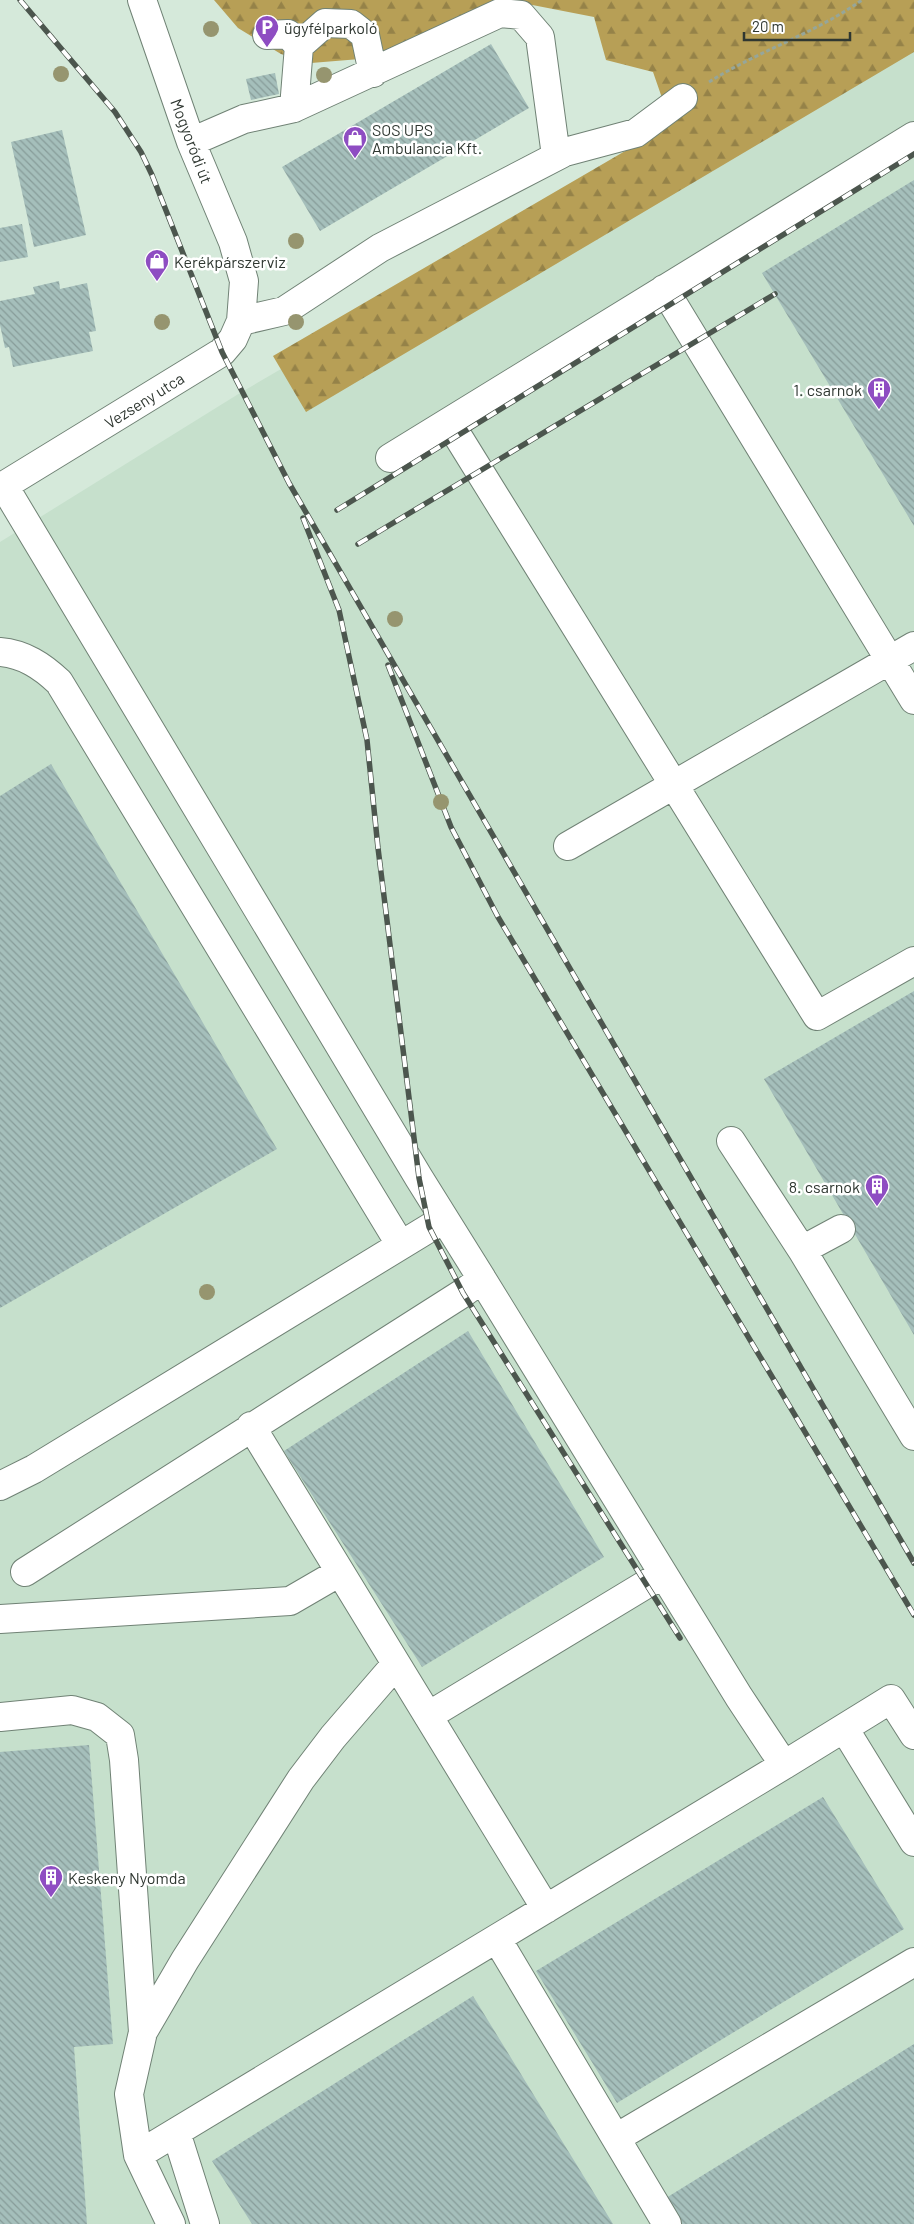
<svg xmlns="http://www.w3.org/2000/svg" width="914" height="2224" viewBox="0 0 914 2224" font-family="Barlow,sans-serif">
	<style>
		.built { fill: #c6e0cc }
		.forest { fill: url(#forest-firs) }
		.building { fill: url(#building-back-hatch) }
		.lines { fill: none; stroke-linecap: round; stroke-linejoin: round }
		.minor-casing { stroke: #708275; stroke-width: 30 }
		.path { stroke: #96a69a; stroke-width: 3; stroke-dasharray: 4 2.5; stroke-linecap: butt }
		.minor { stroke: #fff; stroke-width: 28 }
		.rail-casing { stroke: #4c564e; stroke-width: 5.5 }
		.rail { stroke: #fff; stroke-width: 4; stroke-dasharray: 11; stroke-linecap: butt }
		.tree { fill: #96956f }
		.labels { text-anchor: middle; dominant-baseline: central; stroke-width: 5; stroke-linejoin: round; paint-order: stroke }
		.poi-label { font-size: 16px; fill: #2f3731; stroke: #fff; text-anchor: start }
		.street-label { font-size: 16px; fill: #2f3731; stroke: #fff }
	</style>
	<defs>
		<pattern id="forest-firs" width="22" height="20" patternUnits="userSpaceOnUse" patternTransform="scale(1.25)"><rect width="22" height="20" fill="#b79f56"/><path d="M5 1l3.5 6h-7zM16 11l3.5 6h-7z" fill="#958248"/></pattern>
		<pattern id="building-back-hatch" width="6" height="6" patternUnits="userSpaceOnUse" patternTransform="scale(1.25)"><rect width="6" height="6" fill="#a5bfbb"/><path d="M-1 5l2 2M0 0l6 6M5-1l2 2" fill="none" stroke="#879c99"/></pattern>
	</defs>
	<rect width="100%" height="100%" fill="#d5e9da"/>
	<path class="built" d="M914,0V2224H0V542L240,393Z"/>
	<path class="forest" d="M214,0H914V52L306,412L273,356L656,133L669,118L653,72L606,60L594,17L507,0L397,56L311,63L281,54L238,28Z"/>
	<path class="building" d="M491,44L529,108L320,231L282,167Z
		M275,73L279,94L251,100L246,79Z
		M62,130L86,235L34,247L11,142Z
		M914,180V526L762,273Z
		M22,224L28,257L0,262V228Z
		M59,281L60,289L87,283L96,331L89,332L93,351L13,367L9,347L5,348L0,325V301L35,294L33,287Z
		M51,764L277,1149L0,1308V796Z
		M914,991V1335L764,1079Z
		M468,1331L604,1557L422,1667L284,1451Z
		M89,1745L113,2044L74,2047L87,2224H0V1752Z
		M823,1797L904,1929L617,2103L536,1971Z
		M473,1996L613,2224H252L212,2161Z
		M914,2044V2224H682L666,2198Z"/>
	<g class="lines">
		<g class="minor-casing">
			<path id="minor" d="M267,35L288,34L299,46L294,108
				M299,46L325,23L351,24L365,35L373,73
				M191,142L244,119L294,108L500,13L521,15L540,37L556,156
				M664,289L914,700
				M241,321L284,311L380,248L565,152L636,133L683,98
				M449,422L817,1016L914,961
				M390,458L914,136
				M4,486L419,1178L482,1279
				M0,488L222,352L233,339L241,321L244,281L233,242L191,142L142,0
				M0,652C24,654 42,666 59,682L400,1244
				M568,846L914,646
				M731,1141L802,1250L914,1436
				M802,1250L841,1229
				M251,1426L546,1909
				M0,1486L34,1469L444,1219
				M25,1572L463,1293L482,1279L739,1697L784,1765L891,1699L914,1735
				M0,1619L290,1601L340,1572
				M428,1716L663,1574
				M0,1717L72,1710L97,1717L120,1735L124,1760L143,2032L129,2094L138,2155L171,2224
				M844,1728L914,1842
				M497,1939L667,2224
				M143,2032L185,1960L301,1779L333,1737L396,1664
				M176,2132L205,2224
				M616,2138L914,1962
				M138,2155L784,1765"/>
		</g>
		<path class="path" d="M709,82C758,51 814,34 862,0"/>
		<use href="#minor" class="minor"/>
		<g class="rail-casing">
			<path id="rail" d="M20,0L115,112L141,152L152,175L222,352L289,483L914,1563
				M337,510L914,154
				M303,518L339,610L367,740L378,848L419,1178L429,1227L463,1293L680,1638
				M358,544L775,294
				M388,665L451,827L498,917L914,1615"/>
		</g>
		<use href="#rail" class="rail"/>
	</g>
	<g class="tree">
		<circle cx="211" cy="29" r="8"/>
		<circle cx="61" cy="74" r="8"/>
		<circle cx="324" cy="75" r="8"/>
		<circle cx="296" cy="241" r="8"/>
		<circle cx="162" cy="322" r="8"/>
		<circle cx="296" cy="322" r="8"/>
		<circle cx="395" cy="619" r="8"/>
		<circle cx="441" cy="802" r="8"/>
		<circle cx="207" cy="1292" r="8"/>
	</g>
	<defs>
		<g id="parking-pin" transform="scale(1.25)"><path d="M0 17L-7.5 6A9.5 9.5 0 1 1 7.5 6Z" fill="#8e4dc2" stroke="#fff"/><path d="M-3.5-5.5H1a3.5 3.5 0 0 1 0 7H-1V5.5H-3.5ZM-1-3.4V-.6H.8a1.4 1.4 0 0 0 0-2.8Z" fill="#fff"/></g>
		<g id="shop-pin" transform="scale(1.25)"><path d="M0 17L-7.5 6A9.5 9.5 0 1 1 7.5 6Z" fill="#8e4dc2" stroke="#fff"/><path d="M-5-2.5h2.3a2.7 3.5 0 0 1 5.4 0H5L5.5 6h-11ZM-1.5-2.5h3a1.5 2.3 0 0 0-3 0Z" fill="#fff"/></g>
		<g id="building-pin" transform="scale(1.25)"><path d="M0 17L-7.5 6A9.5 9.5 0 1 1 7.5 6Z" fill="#8e4dc2" stroke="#fff"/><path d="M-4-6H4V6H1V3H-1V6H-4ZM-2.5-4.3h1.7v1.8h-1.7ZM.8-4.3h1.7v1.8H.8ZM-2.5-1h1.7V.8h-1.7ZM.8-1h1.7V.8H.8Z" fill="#fff"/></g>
	</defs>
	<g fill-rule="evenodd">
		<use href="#parking-pin" x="267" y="27"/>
		<use href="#shop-pin" x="355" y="138"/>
		<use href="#shop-pin" x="157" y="261"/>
		<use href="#building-pin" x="879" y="389"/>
		<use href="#building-pin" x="877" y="1186"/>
		<use href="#building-pin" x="51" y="1877"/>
	</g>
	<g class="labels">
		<g class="poi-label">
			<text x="284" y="27">ügyfélparkoló</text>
			<text x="372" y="129">SOS UPS<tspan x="372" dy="18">Ambulancia Kft.</tspan></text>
			<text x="174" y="261">Kerékpárszerviz</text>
			<text x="862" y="389" text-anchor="end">1. csarnok</text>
			<text x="860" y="1186" text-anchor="end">8. csarnok</text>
			<text x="68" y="1877">Keskeny Nyomda</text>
		</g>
		<g class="street-label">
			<text transform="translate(192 141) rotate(69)">Mogyoródi út</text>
			<text transform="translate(144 400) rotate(-32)">Vezseny utca</text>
		</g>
	</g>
	<path d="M744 32v8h106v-8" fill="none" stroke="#2f3731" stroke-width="2.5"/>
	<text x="752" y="32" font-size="15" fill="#2f3731" stroke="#ffffff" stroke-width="4" paint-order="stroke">20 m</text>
</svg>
